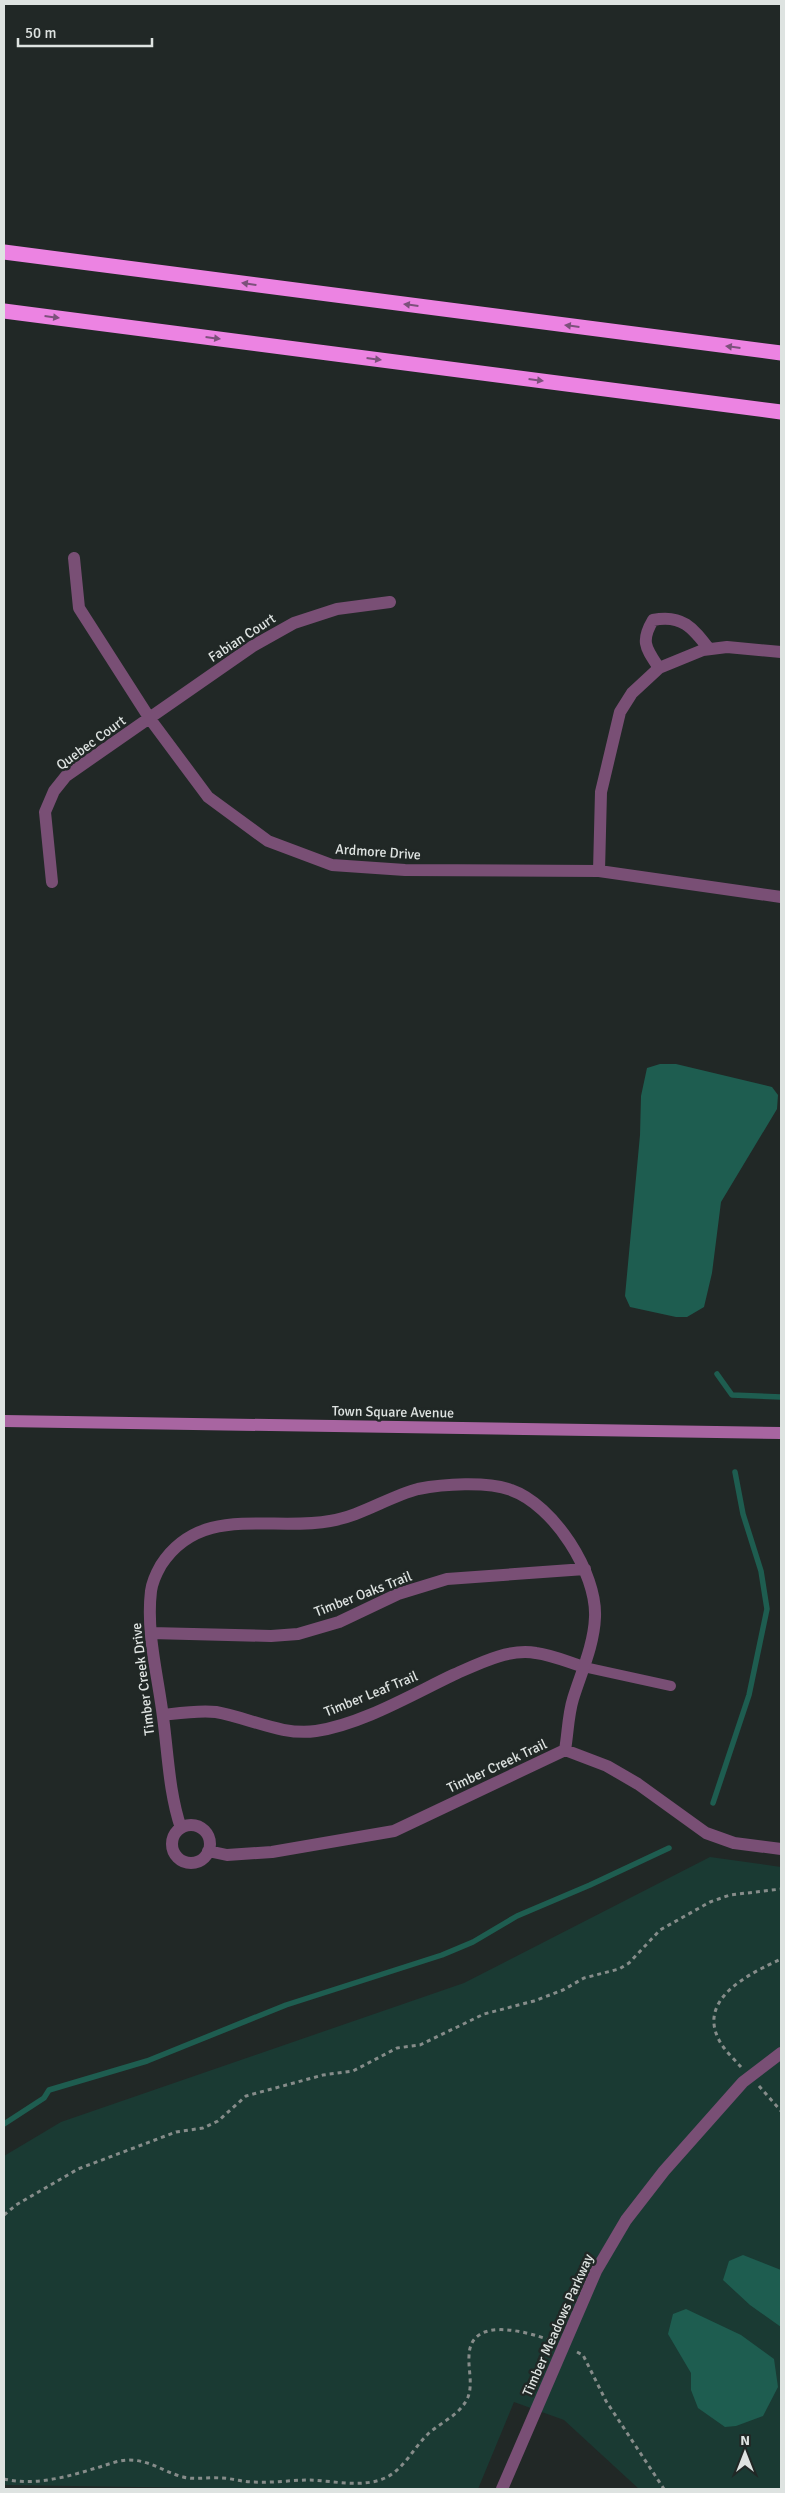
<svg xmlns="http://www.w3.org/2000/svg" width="785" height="2493" viewBox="0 0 785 2493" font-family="Signika,sans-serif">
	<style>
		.green { fill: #1a3a33 }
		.water { fill: #1e5d50 }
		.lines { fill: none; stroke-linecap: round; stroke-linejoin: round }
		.stream { stroke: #1e5d50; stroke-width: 5.5 }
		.path { stroke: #868c8a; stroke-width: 3; stroke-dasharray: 4 4; stroke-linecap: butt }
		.service { stroke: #794f75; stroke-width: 10 }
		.minor { stroke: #794f75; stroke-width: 12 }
		.secondary { stroke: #a865a1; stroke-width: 12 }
		.motorway { stroke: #ec83e2; stroke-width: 15 }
		.oneway { fill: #7c517b }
		.labels { text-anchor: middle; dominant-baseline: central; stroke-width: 5; stroke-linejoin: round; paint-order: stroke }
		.street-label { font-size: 14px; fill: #dee3e1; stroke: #212826 }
	</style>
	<rect width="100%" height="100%" fill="#212826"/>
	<path class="green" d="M710,1857L781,1867V2489H639L564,2420L514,2402L478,2489H281L4,2485V2156L61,2122L464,1983Z"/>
	<path class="water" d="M660,1064H676L772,1087L778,1095L777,1109L721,1202L712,1273L704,1307L687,1317H676L630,1307L625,1296L640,1135L641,1096L647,1068Z
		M743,2255L781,2270V2327L750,2305L723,2280L729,2261Z
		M686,2309L741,2335L774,2359L778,2387L763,2416L736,2426L725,2427L698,2408L691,2390V2373L668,2334L673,2314Z"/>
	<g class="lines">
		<path class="stream" d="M717,1374L732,1395L781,1397
			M713,1803L749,1695L767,1609L761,1571L743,1514L735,1472
			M4,2124L44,2098L49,2090L147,2061L286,2005L442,1955L473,1942L517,1916L590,1885L669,1848"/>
		<path class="path" d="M741,2067C734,2059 724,2050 719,2040C697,1998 751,1973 781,1959
			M759,2086L781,2111
			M4,2215L16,2205L78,2169L176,2132L203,2128L218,2121L246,2096L323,2075L353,2071L397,2048L420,2045L484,2014L534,2001L563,1990L584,1978L619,1969L629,1963L660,1930L710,1902L730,1895L781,1889
			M577,2352L583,2355L606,2401L664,2489
			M4,2479C35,2486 67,2477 96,2468C107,2465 118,2460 129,2460C150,2460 164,2472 183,2477C195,2480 208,2477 220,2478C231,2478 242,2482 254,2482C273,2483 292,2480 310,2480C334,2481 363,2488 385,2478C403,2470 413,2449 427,2435C440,2422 460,2416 468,2397C473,2384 468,2369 469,2356C470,2315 527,2332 550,2340"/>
		<path class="service" d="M584,1667L671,1686"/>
		<path class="minor" d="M74,558L79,608L150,719L208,797L268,841L332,865L405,870L599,871L781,897
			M659,668C646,648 640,642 653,620C682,614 693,628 709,649
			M599,871L601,792L620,712L632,693L659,668L703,650L727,647L781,652
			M52,882L45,812L54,791L66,776L253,646L294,623L337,609L390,602
			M151,1633L271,1636L298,1634L339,1622L398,1594L447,1579L585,1569
			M163,1715C180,1713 199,1710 216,1712C250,1718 282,1736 316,1731C362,1724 411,1695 453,1675C478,1664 508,1648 536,1653C552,1655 568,1662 584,1667
			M172 1844a19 19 0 1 1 38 0a19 19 0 1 1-38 0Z
			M181,1828C169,1793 168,1754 163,1717C158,1676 146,1633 151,1591C152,1584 157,1572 161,1565C201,1503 271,1532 330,1521C361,1516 388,1497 418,1489C443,1484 487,1481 511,1490C554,1505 597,1573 595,1617C594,1645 581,1673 573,1699C568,1715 568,1733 565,1750
			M208,1851L227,1855L272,1852L394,1831L565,1750L607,1766L638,1784L706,1833L734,1843L781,1849
			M502,2489L596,2271L626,2220L664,2171L743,2082L781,2053"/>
		<path class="secondary" d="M4,1421L781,1433"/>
		<path class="motorway" d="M4,252L781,353
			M4,311L781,412"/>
	</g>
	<defs><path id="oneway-solid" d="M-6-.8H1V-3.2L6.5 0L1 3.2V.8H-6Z" transform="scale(1.25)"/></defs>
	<g class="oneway">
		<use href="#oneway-solid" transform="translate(249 284) rotate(-172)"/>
		<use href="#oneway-solid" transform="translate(411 305) rotate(-173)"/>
		<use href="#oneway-solid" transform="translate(52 317) rotate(7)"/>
		<use href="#oneway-solid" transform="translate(572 326) rotate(-173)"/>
		<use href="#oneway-solid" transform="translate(213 338) rotate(7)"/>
		<use href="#oneway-solid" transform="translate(733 347) rotate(-173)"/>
		<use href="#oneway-solid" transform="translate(374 359) rotate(7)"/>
		<use href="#oneway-solid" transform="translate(536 380) rotate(7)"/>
	</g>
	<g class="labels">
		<g class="street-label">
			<text transform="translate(242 638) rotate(-33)">Fabian Court</text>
			<text transform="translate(91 743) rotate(-36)">Quebec Court</text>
			<text transform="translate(378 852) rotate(4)">Ardmore Drive</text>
			<text transform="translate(393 1412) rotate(1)">Town Square Avenue</text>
			<text transform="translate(363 1594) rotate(-21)">Timber Oaks Trail</text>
			<text transform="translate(143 1679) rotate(-97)">Timber Creek Drive</text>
			<text transform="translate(371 1694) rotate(-22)">Timber Leaf Trail</text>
			<text transform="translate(497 1766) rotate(-25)">Timber Creek Trail</text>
			<text transform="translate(558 2325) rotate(-66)">Timber Meadows Parkway</text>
		</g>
	</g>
	<rect width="785" height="2493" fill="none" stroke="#dee3e1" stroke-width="10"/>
	<g transform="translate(745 2453)" stroke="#212826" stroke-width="4" paint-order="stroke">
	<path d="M0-4L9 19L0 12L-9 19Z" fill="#dee3e1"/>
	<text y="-8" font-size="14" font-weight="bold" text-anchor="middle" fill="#dee3e1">N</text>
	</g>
	<path d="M18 38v8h134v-8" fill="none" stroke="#dee3e1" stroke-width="2.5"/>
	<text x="25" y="38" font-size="15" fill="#dee3e1" stroke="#212826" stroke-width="4" paint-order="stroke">50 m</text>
</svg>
